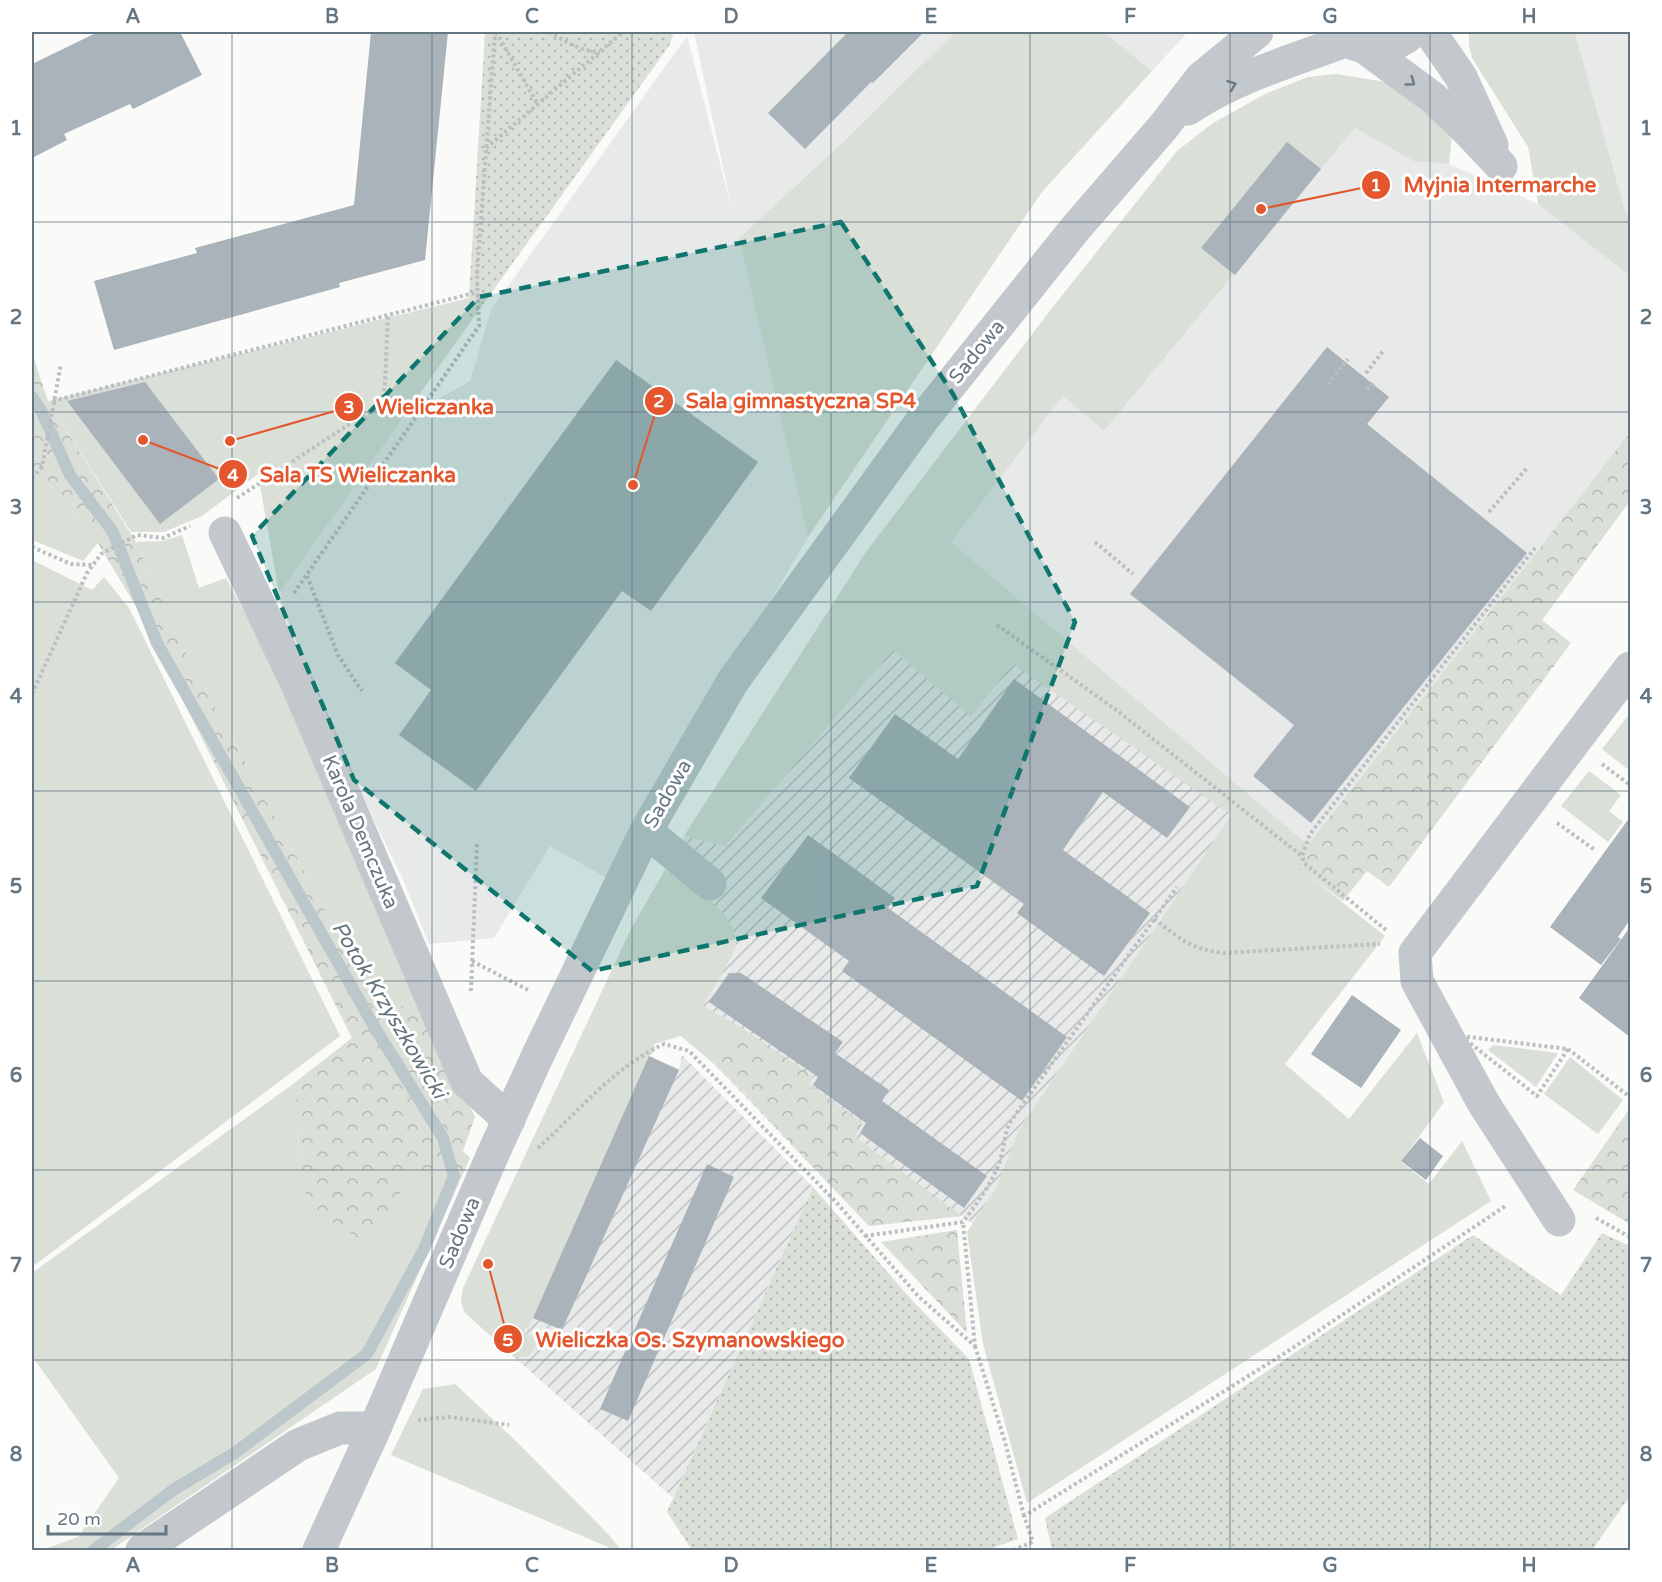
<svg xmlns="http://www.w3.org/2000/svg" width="1662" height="1582" viewBox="0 0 1662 1582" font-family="'Varela Round',sans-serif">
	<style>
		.built { fill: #e8e9e9 }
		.industrial { fill: url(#industrial-furrows) }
		.grass { fill: #dadfd7 }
		.forest { fill: url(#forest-crowns) }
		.park { fill: url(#park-dots) }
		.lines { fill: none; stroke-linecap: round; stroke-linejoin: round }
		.stream { stroke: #bbc7cb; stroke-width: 12 }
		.building { fill: #aab3b9 }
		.path { stroke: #bbbfc2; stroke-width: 4; stroke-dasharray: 3 3; stroke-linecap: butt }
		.minor { stroke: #c3c8cc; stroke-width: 33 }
		.oneway { stroke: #6a7a87 }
		.marked { fill: #0f766e; fill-opacity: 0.2; stroke: #0f766e; stroke-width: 4.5; stroke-dasharray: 12 8; stroke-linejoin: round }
		.grid { fill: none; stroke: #657683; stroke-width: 1.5; stroke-opacity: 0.55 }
		.labels { text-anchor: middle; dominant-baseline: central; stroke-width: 6; stroke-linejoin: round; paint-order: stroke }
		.street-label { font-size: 20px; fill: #657683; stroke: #fff }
		.water-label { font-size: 21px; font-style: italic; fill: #60757c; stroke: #fff }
		.leader { fill: none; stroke: #e4572e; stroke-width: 2 }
		.callout-dot { fill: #e4572e; stroke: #fff; stroke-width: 2 }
		.mark-label { font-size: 18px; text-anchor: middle; font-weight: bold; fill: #fff }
		.callout-label { font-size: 21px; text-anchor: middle; font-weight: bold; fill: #e4572e; stroke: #fff; stroke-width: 6; stroke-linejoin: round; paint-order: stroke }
		.neatline { fill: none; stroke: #657683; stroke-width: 2 }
		.grid-label { font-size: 20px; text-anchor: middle; font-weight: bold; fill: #657683 }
	</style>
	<defs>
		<pattern id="industrial-furrows" width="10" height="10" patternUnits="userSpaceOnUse" patternTransform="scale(1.5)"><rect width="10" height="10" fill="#e8e9e9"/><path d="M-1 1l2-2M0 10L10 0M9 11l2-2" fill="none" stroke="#c0c1c2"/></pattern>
		<pattern id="forest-crowns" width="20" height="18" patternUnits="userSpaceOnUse" patternTransform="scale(1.5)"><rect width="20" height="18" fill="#dadfd7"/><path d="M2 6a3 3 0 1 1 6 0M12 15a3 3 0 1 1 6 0" fill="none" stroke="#b4b9b4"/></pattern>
		<pattern id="park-dots" width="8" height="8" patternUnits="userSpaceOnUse" patternTransform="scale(1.5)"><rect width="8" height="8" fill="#dadfd7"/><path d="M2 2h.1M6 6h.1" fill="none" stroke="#b4b9b4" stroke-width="1.8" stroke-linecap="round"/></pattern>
	</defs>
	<rect width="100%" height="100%" fill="#fafaf8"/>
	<path class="built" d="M694,32H955L843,142L739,238L808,537L607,878L550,846L494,938L429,944L402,877L289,648L279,584L392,425L470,381L491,310L687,36L733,214Z
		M1104,32H1188L1152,71Z
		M1575,32H1630V216L1625,211Z
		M1355,128L1413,161L1449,164L1538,204L1630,276V432L1308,845L951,542L1063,396L1104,431Z"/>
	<path class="industrial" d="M1045,622L1308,845L1231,815L1018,1131L996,1188L973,1224L962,1216L869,1226L714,1064L741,1028L703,1006L736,946L665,870L684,836L725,845L893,650Z
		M682,1055L813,1187L673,1498L514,1357L649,1056L679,1069Z"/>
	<path class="grass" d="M955,32H1104L1152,71L1042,192L808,537L739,238L843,142Z
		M1469,32H1575L1625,211L1630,216V276L1538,204L1528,147L1472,58L1469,46Z
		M1336,74L1386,82L1452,135L1449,164L1413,161L1355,128L1104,431L1063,396L951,542L1308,845L1294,864L1385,936L1285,1064L1349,1119L1417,1033L1444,1102L1401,1162L1429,1184L1462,1141L1491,1201L1027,1503L983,1344L967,1232L996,1188L1018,1131L1231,815L1013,664L971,716L893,650L725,846L684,836L866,552L1052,308L1177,151L1213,123L1265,94L1308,77Z
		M469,298V324L279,593L258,474L202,516L164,532H131L48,401Z
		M32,463L98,543L83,561L32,540Z
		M182,535L199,588L226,578L288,693L421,994L383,1018L177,636L136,542L163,541Z
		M32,560L92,590L104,577L129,608L340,1036L32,1267Z
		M1630,713V771L1602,749Z
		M1589,771L1621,795L1609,811L1623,822L1608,842L1561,806Z
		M665,870C688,886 739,912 736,945C735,953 709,996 703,1006L742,1028L714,1064L681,1036L654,1044L655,1050L649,1057L533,1318L524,1332L540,1341L528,1357H514L464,1312L461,1301L463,1288L631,929Z
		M1493,1045L1558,1053L1536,1087L1488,1050Z
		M1570,1057L1623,1100L1598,1134L1544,1094Z
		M293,1084L298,1110L299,1174L336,1225L362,1240L396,1209L405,1178L463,1174L376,1369L111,1550H42L78,1537L119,1478L32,1356V1273Z
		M455,1384L517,1442L609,1535L621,1550H615L391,1455L423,1389Z"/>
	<path class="forest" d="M32,353L48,401L136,542L177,636L383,1018L421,994L451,1066L475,1117L463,1151L470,1158L463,1174L405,1179L396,1209L362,1241L336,1225L310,1204L299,1174L298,1110L293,1084L352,1038L135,605L98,543L32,463Z
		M1627,436H1630V501L1542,620L1571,643L1389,887L1367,871L1343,901L1293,864Z
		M742,1028L814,1077L809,1084L863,1123L855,1137L962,1216L869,1226L743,1092L714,1064Z
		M1630,1108V1224L1573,1190Z
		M957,1230L967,1333L881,1242Z"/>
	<path class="park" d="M485,32H674L669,46L469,324V298Z
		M813,1187L910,1298L969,1359L1018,1539L986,1550H692L667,1512Z
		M1602,1233L1630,1246V1496L1592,1550H1052L1045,1518L1473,1235L1561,1295Z"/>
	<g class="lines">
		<path class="stream" d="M32,397L41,410L70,475L113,532L157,643L375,1028L443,1138L454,1176L424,1249L367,1354L236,1452L173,1490L94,1550"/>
	</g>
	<path class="building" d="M98,32H180L202,75L133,109L130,104L64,134L67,140L32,158V62V64Z
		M371,32H448L425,260L339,283L340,287L114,350L94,281L197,253L195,248L354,205Z
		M848,32H924L873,83L871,82L805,149L768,113Z
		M1287,142L1321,169L1235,275L1201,248Z
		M1327,347L1389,397L1367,424L1527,553L1311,823L1253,776L1294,725L1130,594Z
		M616,360L758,462L651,611L622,591L476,791L399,735L431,690L395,663Z
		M145,382L219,479L160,524L67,401Z
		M1014,679L1190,807L1167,838L1103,792L1063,850L1150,913L1104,976L1017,913L1024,904L849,778L895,714L958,759Z
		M1630,817V920L1618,937L1621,939L1601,965L1550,927Z
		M808,835L895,898L888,908L1067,1037L1022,1101L842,971L849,961L761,898Z
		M1630,927V1037L1579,998Z
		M729,973H741L843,1042L835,1053L889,1090L882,1101L987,1176L964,1208L860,1133L866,1123L813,1085L818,1077L709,1002Z
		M1352,995L1401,1030L1361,1088L1311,1054Z
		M649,1056L679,1070L562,1330L533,1318Z
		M1420,1138L1443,1156L1426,1180L1401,1161Z
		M707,1164L734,1177L628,1421L600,1409Z"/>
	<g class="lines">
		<path class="path" d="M496,32L538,105
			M549,32C565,41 581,52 600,52
			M486,148L623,32
			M1366,373L1384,350
			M1328,384L1348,359
			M1367,390L1375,381
			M53,401L478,292
			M32,478L42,467L61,364
			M237,498L354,421L381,406L385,384L388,314
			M1489,512L1527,468
			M1095,542L1133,574
			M32,547L71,564L92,565
			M307,576L338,655L362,691
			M294,593L479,326L477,274L495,32
			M997,625L1115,709L1302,856
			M32,694L87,573L101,554L137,535L163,538L190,526
			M1602,764L1630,785
			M1557,823L1595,850
			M1154,919C1180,938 1189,949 1223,953L1380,944
			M1386,930L1304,863L1302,856L1310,834L1535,548
			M472,961L530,991
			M471,991L477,844
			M1461,1036L1568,1049L1537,1096Z
			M1568,1049L1630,1097
			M538,1148C578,1112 615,1066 664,1044L689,1051L836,1202L919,1297L975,1346L963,1222
			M1596,1218L1630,1237
			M865,1236L963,1222C978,1202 994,1181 1001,1157C1004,1145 1005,1135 1009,1124L1177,887
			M975,1346L1005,1442L1024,1516
			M418,1420L450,1417L509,1425
			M1013,1550L1033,1542L1024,1516L1282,1355L1507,1205"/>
		<path class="minor" d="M1430,32L1461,77L1492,145
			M1354,44C1375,51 1396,47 1413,32
			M1364,47L1433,98L1462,125L1501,166
			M1188,109C1235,77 1292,61 1345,41
			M225,533L297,684L467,1082L509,1120
			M646,831L710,884
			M1559,1220L1484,1104L1417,981L1415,953L1630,668
			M142,1550L298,1445L340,1428H375
			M319,1550L375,1428L493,1154L537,1057L646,831L733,681L923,419L1075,229L1164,126L1201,78L1257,32"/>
	</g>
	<defs><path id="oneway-chevron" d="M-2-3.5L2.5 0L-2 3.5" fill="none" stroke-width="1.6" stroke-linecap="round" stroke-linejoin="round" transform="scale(1.5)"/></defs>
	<g class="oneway">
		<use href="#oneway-chevron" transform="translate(1411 82) rotate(36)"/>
		<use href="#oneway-chevron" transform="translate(1232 85) rotate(-21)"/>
	</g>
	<path class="marked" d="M841,222L953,394L1075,622L977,886L592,971L354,780L252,536L479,297Z"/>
	<path class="grid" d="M232,32V1550M432,32V1550M632,32V1550M831,32V1550M1030,32V1550M1230,32V1550M1430,32V1550M32,222H1630M32,412H1630M32,602H1630M32,791H1630M32,981H1630M32,1170H1630M32,1360H1630"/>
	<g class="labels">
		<g class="street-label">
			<text transform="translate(977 352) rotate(-51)">Sadowa</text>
			<text transform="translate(668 794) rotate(-60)">Sadowa</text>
			<text transform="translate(360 832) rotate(67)">Karola Demczuka</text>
			<text transform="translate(460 1233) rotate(-67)">Sadowa</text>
		</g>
		<g class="water-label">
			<text transform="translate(389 1010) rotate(59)">Potok Krzyszkowicki</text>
		</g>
	</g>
	<path class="leader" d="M1261 209L1376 185M633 485L659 401M230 441L349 407M143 440L233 474M488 1264L508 1339"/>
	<g class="callout-dot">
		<circle cx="1261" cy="209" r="6"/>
		<circle cx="633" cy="485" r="6"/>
		<circle cx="230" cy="441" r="6"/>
		<circle cx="143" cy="440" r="6"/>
		<circle cx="488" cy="1264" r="6"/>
		<circle cx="1376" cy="185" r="15"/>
		<circle cx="659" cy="401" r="15"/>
		<circle cx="349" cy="407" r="15"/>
		<circle cx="233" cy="474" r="15"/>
		<circle cx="508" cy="1339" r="15"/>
	</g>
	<g class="mark-label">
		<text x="1376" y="191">1</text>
		<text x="659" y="407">2</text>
		<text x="349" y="413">3</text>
		<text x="233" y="481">4</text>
		<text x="508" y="1346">5</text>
	</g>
	<g class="callout-label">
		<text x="1500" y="192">Myjnia Intermarche</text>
		<text x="801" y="408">Sala gimnastyczna SP4</text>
		<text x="435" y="414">Wieliczanka</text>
		<text x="358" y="482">Sala TS Wieliczanka</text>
		<text x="690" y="1347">Wieliczka Os. Szymanowskiego</text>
	</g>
	<rect width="1662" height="1582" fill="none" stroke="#ffffff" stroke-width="66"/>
	<path d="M48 1525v9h118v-9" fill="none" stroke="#657683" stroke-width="3"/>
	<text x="57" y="1525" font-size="18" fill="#657683" stroke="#ffffff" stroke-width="4.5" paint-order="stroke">20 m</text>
	<rect x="33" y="33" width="1596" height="1516" class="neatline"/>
	<g class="grid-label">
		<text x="133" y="23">A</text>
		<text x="332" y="23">B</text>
		<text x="532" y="23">C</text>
		<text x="731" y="23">D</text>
		<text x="931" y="23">E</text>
		<text x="1130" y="23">F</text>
		<text x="1330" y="23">G</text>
		<text x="1529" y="23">H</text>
		<text x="16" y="135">1</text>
		<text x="1646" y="135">1</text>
		<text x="16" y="324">2</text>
		<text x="1646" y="324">2</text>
		<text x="16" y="514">3</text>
		<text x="1646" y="514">3</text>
		<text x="16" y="703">4</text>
		<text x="1646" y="703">4</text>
		<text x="16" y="893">5</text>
		<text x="1646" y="893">5</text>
		<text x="16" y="1082">6</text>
		<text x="1646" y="1082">6</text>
		<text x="16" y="1272">7</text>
		<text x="1646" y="1272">7</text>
		<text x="16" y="1461">8</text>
		<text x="1646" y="1461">8</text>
		<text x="133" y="1572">A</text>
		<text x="332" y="1572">B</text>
		<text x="532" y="1572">C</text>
		<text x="731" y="1572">D</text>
		<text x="931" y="1572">E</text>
		<text x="1130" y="1572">F</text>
		<text x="1330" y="1572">G</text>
		<text x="1529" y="1572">H</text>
	</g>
</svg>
